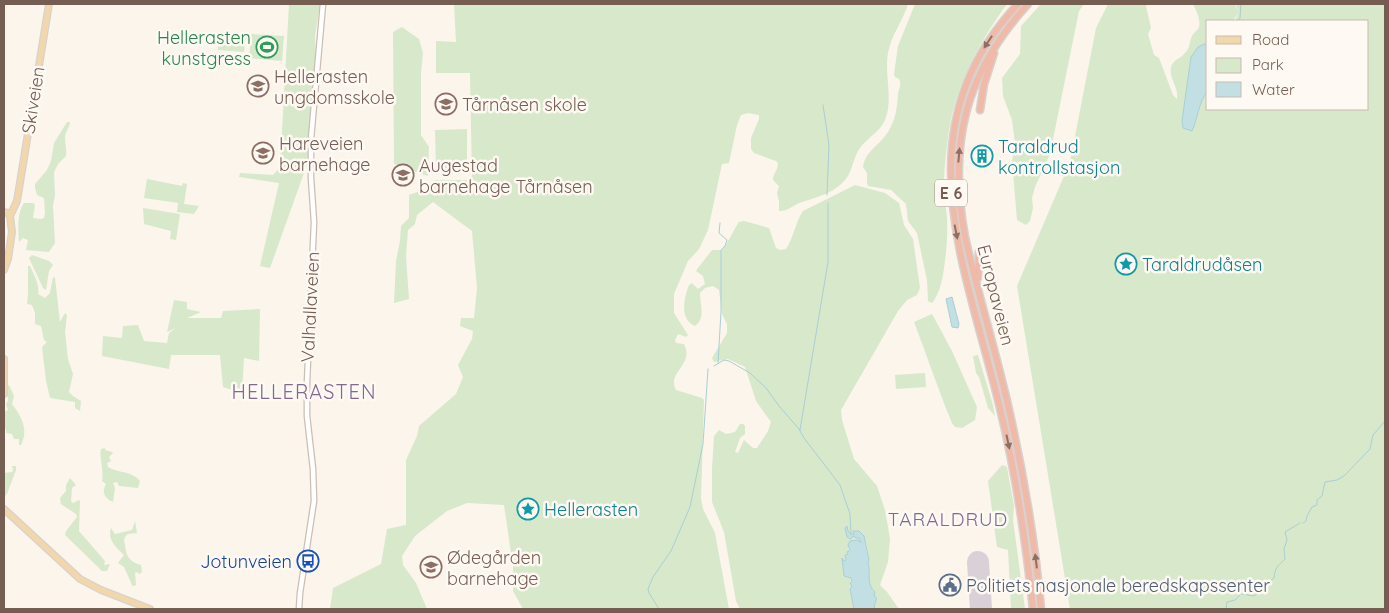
<svg xmlns="http://www.w3.org/2000/svg" width="1389" height="613" viewBox="0 0 1389 613" font-family="Quicksand,sans-serif">
	<style>
		.green { fill: #d8e8cb; fill-rule: evenodd }
		.water { fill: #c2e0e4; stroke: #a9cfd5 }
		.lines { fill: none; stroke-linecap: round; stroke-linejoin: round }
		.stream { stroke: #a9cfd5; stroke-width: 1 }
		.runway { stroke: #dad0d8; stroke-width: 22 }
		.minor-casing { stroke: #cdbeb3; stroke-width: 7 }
		.major-casing { stroke: #d8d2ce; stroke-width: 8 }
		.highway-casing { stroke: #d8d2ce; stroke-width: 9 }
		.minor { stroke: #fff; stroke-width: 4.5 }
		.major { stroke: #f3d7ac; stroke-width: 5.5 }
		.highway { stroke: #efbaa9; stroke-width: 6 }
		.oneway { fill: #8d7063 }
		.labels { text-anchor: middle; dominant-baseline: central; stroke-width: 5; stroke-linejoin: round; paint-order: stroke }
		.shield { fill: #fef9f3; stroke: #9e8c82; stroke-width: 1 }
		.shield-label { font-size: 16px; font-weight: bold; fill: #755d51 }
		.leisure-label { font-size: 18px; fill: #27864d; stroke: #fef9f3; text-anchor: end }
		.education-label { font-size: 18px; fill: #785e54; stroke: #fef9f3; text-anchor: start }
		.street-label { font-size: 18px; fill: #755d51; stroke: #fef9f3 }
		.culture-label { font-size: 18px; fill: #0d838f; stroke: #fef9f3; text-anchor: start }
		.transit-label { font-size: 18px; fill: #164399; stroke: #fef9f3; text-anchor: end }
		.service-label { font-size: 18px; fill: #4e5e75; stroke: #fef9f3; text-anchor: start }
		.neighbourhood-label { font-size: 19px; letter-spacing: 1px; fill: #826990; stroke: #fef9f3 }
		.quarter-label { font-size: 20px; letter-spacing: 1px; fill: #826990; stroke: #fef9f3 }
	</style>
	<rect width="100%" height="100%" fill="#fbf5ec"/>
	<path class="green" d="M289,4H320L315,36L316,54L309,159L270,268L260,266L279,183L239,177L240,173L273,175L280,167Z
		M454,4H908C903,21 891,35 888,53C884,74 893,96 886,117C881,132 869,136 860,148C854,156 853,167 848,176C837,193 817,197 799,203C793,206 786,212 779,211V201L777,193L779,186L773,180C773,173 778,171 778,163L776,161L754,153L751,149V138L759,119V115L748,113L741,115L737,125L729,163L722,164L708,230L699,249L688,261L674,294V313L688,335L686,337L678,334L675,340L676,343L684,344C695,365 666,372 676,390L702,398L704,400L701,498L703,509L715,533L729,609H523L513,591V567L504,505L467,503L447,511L415,536L402,556L403,565L416,583L427,609H330L333,588L381,564L387,529L406,525V460L417,436L419,426L456,394L463,377L458,365L472,339L473,331L460,326L461,318H474L477,288L472,231L433,202L417,215L415,224L408,230L406,256L409,299L394,303L396,261L400,241L401,226L409,218V195L431,187L434,180H472L470,73H436V41L456,42Z
		M915,4H1007C978,44 954,88 948,138C946,153 944,169 944,184C944,195 946,207 947,218C948,237 946,256 943,275C941,285 938,296 932,303L928,301L927,280L917,233L908,221L906,204L891,190L868,186L867,183V173L863,167C865,151 880,145 888,132C896,119 897,108 898,94C899,87 902,86 899,79L895,77L894,74L898,46Z
		M1041,4H1084L1079,11L1050,154L1035,187L1032,198L1033,208L1030,221L1026,225L1017,220L1012,161L1015,143L1012,120L1003,96L1002,78L1020,54L1021,26Z
		M1108,4H1148L1146,6L1151,28L1148,34L1154,55L1159,58L1173,95L1177,99C1179,87 1169,79 1171,68C1172,60 1180,59 1184,54C1190,49 1189,43 1192,36C1193,33 1198,30 1199,27C1201,20 1196,10 1193,4H1235L1238,12L1236,4H1385V609H1070L1017,286L1070,162L1096,28ZM1238,13L1235,21H1368V109H1208V91C1198,102 1199,118 1192,131L1183,128L1204,44L1208,45V21H1233Z
		M402,27L419,39L423,53L421,73V135L429,147L428,176L394,164L393,32Z
		M219,33L246,36L244,52L218,50Z
		M251,34L284,36L282,61L249,58Z
		M67,122H70C70,127 65,132 65,138C65,145 67,150 66,156L58,164L54,172L55,195L53,206L55,243L49,252L26,250L28,240L23,238L19,242C18,231 17,212 24,203H33L35,205L33,218L41,219L44,218L45,213L44,198L37,195L35,188V184L47,170L51,161L54,143Z
		M467,129V170H436L435,130Z
		M147,179L182,186L183,183L187,184L184,204L199,206L194,214L177,212L178,203L144,198Z
		M855,185L885,193L899,203L904,225L913,239L920,288L917,295L907,300L898,311L841,410L842,420L854,459L877,486L885,510L890,539L888,562L880,585L887,592L899,609H875L874,605L878,598L874,596L875,592C866,585 871,573 868,562L869,560L866,543L858,531H854V534H851L848,531L847,526L845,528L847,537L850,539L854,535L856,538H859L861,543L855,540L848,544L849,551L845,555V561L843,562L844,576L851,578L850,584L852,587L850,589L854,609H762L761,608L740,609L736,601L724,532L712,502V468L714,436L719,430L726,434L735,432L740,424H743L745,426V434L740,438L735,452L738,453L744,440L753,448H757L768,431L771,422L756,401L745,367L728,359L714,362L712,358L727,333V324L722,314L719,290L713,286L705,288L700,293C700,305 706,318 695,326C679,319 684,298 689,285L692,283L698,289L705,284L703,276L696,271L698,268L712,250C715,250 718,250 721,250C726,248 735,227 739,222L744,221L769,228L776,248L780,250L786,249C794,237 795,223 803,211Z
		M143,208L180,214L176,240L170,239L171,231L144,224Z
		M32,255L49,261L53,265L49,271L46,290L43,288L29,258Z
		M28,266H30C34,275 40,285 38,294L45,298L50,293L53,277L55,278L60,322L65,313L67,315L65,332L68,359L73,374L69,392L73,396L81,401L80,411L75,408V402L50,398L46,381L42,347L47,342L44,340L41,326L35,324V313L32,305L27,304L28,294Z
		M174,300L187,302V309L201,312L187,318H221L223,311L260,309L259,361L244,358L242,393L223,387L220,355H171L169,369L102,356L103,336L122,338L123,326L138,325L144,341L167,343L169,333L176,328L167,332Z
		M932,314L952,351L977,407L975,420L962,428L955,427L952,423C938,389 927,356 914,322Z
		M978,355L993,405L995,416L988,408L979,377L976,373L973,356Z
		M925,373L926,387L896,389L895,375Z
		M9,385L14,396L12,404C21,416 29,429 21,445H19V439H14L12,434L6,433V429L4,428V412L8,410L6,404L8,401L7,386Z
		M105,448V450L112,452L113,453L109,457L111,461L107,463L108,467C118,473 132,471 140,481L138,488L119,486L117,482L113,483L115,488L113,502C105,498 101,493 106,484L102,481C104,468 99,458 101,449Z
		M1002,465L1007,467L1014,506L1013,520L1025,609H1011L1008,550L997,547L988,481Z
		M12,466H16V470L7,494L5,496L4,473L12,472L13,470Z
		M70,478L76,485L72,488L71,501L73,503L79,500L80,501L79,531L105,561L104,565L110,564L107,571H102L65,535L66,531L77,517L76,514L61,504L60,498L66,491V485Z
		M135,521L137,533L128,534C123,538 124,540 125,545C126,557 130,562 141,565L142,572L139,574L137,572L135,573L136,585L133,586L132,585L124,567L118,563L124,555C116,547 107,540 111,528L115,534L132,530Z"/>
	<path class="water" d="M1204,44L1208,45V91C1198,102 1198,119 1192,131L1183,128L1182,121L1191,57L1198,47Z
		M952,297L959,324L958,328L952,327L946,299Z
		M847,526L848,531L851,534H854L853,531H859L864,536L869,560L868,562C871,574 866,585 875,592L874,596L877,598L874,606L875,609H854L850,589L852,587L850,583L852,582L851,578L844,576L842,558L844,561L846,560L845,555L848,554L847,552L850,550L848,545L850,541L858,540L861,543L859,538H856L854,536L850,539L847,537L845,528Z"/>
	<g class="lines">
		<path class="stream" d="M1238,21L1240,18L1241,4
			M823,105L829,145L827,195
			M718,363L721,312V250L725,246L727,240L719,233L720,223
			M714,366L724,360L729,361L750,373L766,388L779,406L799,429L804,438L840,485L850,514L851,534
			M800,430L828,262V203
			M1303,523L1306,521L1307,516L1312,507L1317,505V500L1322,496L1325,482L1337,480L1344,476L1370,449L1373,435L1385,421
			M1242,594L1254,596L1263,590L1264,581H1270L1274,578C1275,567 1278,566 1285,559L1284,549L1287,540L1285,532L1300,523
			M659,609L649,593L648,589L653,577L671,551L690,507L703,444L708,369
			M1226,609L1227,602L1235,600L1240,595"/>
		<path class="runway" d="M978,562L981,609"/>
		<g class="minor-casing">
			<path id="minor" d="M299,609L300,593L314,501L313,469L307,416V383L314,222L311,178V139L323,4"/>
		</g>
		<g class="major-casing">
			<path id="major" d="M4,212L8,213L10,216
				M4,270L8,259L12,232L10,216L17,201L49,4
				M4,359V394
				M4,509L80,579L101,590L150,609"/>
		</g>
		<g class="highway-casing">
			<path id="highway" d="M1018,4C901,129 966,265 1000,408C1016,474 1026,542 1033,609
				M1028,4C964,74 948,145 965,237C978,295 996,352 1009,410C1024,476 1035,542 1041,609
				M980,110L984,84L994,53
				M978,278L979,251"/>
		</g>
		<use href="#minor" class="minor"/>
		<use href="#major" class="major"/>
		<use href="#highway" class="highway"/>
	</g>
	<defs><path id="oneway-solid" d="M-6-.8H1V-3.2L6.5 0L1 3.2V.8H-6Z" transform="scale(1.25)"/></defs>
	<g class="oneway">
		<use href="#oneway-solid" transform="translate(988 42) rotate(123)"/>
		<use href="#oneway-solid" transform="translate(959 155) rotate(-85)"/>
		<use href="#oneway-solid" transform="translate(956 232) rotate(79)"/>
		<use href="#oneway-solid" transform="translate(1008 442) rotate(78)"/>
		<use href="#oneway-solid" transform="translate(1036 561) rotate(-97)"/>
	</g>
	<defs>
		<g id="stadium-ring" transform="scale(1.125)"><circle r="9.5" fill="#fef9f3" stroke="#2e9e5b" stroke-width="1.5"/><path d="M0-5a6.5 5 0 1 0 0 10a6.5 5 0 1 0 0-10ZM-3.5-1.8h7v3.6h-7Z" fill="#2e9e5b"/></g>
		<g id="school-ring" transform="scale(1.125)"><circle r="9.5" fill="#fef9f3" stroke="#8d6e63" stroke-width="1.5"/><path d="M0-5L7-2L0 1L-7-2ZM-4 1L0 2.5L4 1V4Q0 6-4 4Z" fill="#8d6e63"/></g>
		<g id="building-ring" transform="scale(1.125)"><circle r="9.5" fill="#fef9f3" stroke="#0f9aa8" stroke-width="1.5"/><path d="M-4-6H4V6H1V3H-1V6H-4ZM-2.5-4.3h1.7v1.8h-1.7ZM.8-4.3h1.7v1.8H.8ZM-2.5-1h1.7V.8h-1.7ZM.8-1h1.7V.8H.8Z" fill="#0f9aa8"/></g>
		<g id="sight-ring" transform="scale(1.125)"><circle r="9.5" fill="#fef9f3" stroke="#0f9aa8" stroke-width="1.5"/><path d="M0-6L1.8-2.2L6-1.7L2.9 1.2L3.7 5.4L0 3.3L-3.7 5.4L-2.9 1.2L-6-1.7L-1.8-2.2Z" fill="#0f9aa8"/></g>
		<g id="bus-ring" transform="scale(1.125)"><circle r="9.5" fill="#fef9f3" stroke="#1a4fb4" stroke-width="1.5"/><path d="M-5-6H5V4H4V6H2V4H-2V6H-4V4H-5ZM-3.5-4V0h7V-4ZM-3.5 1.2v1.5H-2V1.2ZM2 1.2v1.5H3.5V1.2Z" fill="#1a4fb4"/></g>
		<g id="civic-ring" transform="scale(1.125)"><circle r="9.5" fill="#fef9f3" stroke="#5c6f8a" stroke-width="1.5"/><path d="M-.6-6.5H3V-4.5H.6V-3L4-1V1h2V6H-6V1h2V-1L-.6-3ZM-1.2 2.5V6h2.4V2.5Z" fill="#5c6f8a"/></g>
	</defs>
	<g fill-rule="evenodd">
		<use href="#stadium-ring" x="267" y="47"/>
		<use href="#school-ring" x="258" y="86"/>
		<use href="#school-ring" x="446" y="104"/>
		<use href="#school-ring" x="263" y="153"/>
		<use href="#building-ring" x="982" y="156"/>
		<use href="#school-ring" x="403" y="175"/>
		<use href="#sight-ring" x="1126" y="264"/>
		<use href="#sight-ring" x="528" y="509"/>
		<use href="#bus-ring" x="308" y="561"/>
		<use href="#school-ring" x="431" y="567"/>
		<use href="#civic-ring" x="950" y="585"/>
	</g>
	<g class="labels">
		<rect class="shield" x="935" y="179.5" width="32" height="27" rx="4"/>
		<g class="shield-label">
			<text x="951" y="193">E 6</text>
		</g>
		<g class="leisure-label">
			<text x="251" y="37">Hellerasten<tspan x="251" dy="21">kunstgress</tspan></text>
		</g>
		<g class="education-label">
			<text x="274" y="76">Hellerasten<tspan x="274" dy="21">ungdomsskole</tspan></text>
			<text x="462" y="104">Tårnåsen skole</text>
			<text x="279" y="143">Hareveien<tspan x="279" dy="21">barnehage</tspan></text>
			<text x="419" y="165">Augestad<tspan x="419" dy="21">barnehage Tårnåsen</tspan></text>
			<text x="447" y="557">Ødegården<tspan x="447" dy="21">barnehage</tspan></text>
		</g>
		<g class="street-label">
			<text transform="translate(33 100) rotate(-81)">Skiveien</text>
			<text transform="translate(996 295) rotate(76)">Europaveien</text>
			<text transform="translate(310 307) rotate(-87)">Valhallaveien</text>
		</g>
		<g class="culture-label">
			<text x="998" y="146">Taraldrud<tspan x="998" dy="21">kontrollstasjon</tspan></text>
			<text x="1142" y="264">Taraldrudåsen</text>
			<text x="544" y="509">Hellerasten</text>
		</g>
		<g class="transit-label">
			<text x="292" y="561">Jotunveien</text>
		</g>
		<g class="service-label">
			<text x="966" y="585">Politiets nasjonale beredskapssenter</text>
		</g>
		<g class="neighbourhood-label">
			<text x="948" y="519">TARALDRUD</text>
		</g>
		<g class="quarter-label">
			<text x="304" y="391">HELLERASTEN</text>
		</g>
	</g>
	<rect width="1389" height="613" fill="none" stroke="#755d51" stroke-width="10"/>
	<rect x="1206" y="20" width="162" height="90" fill="#fef9f3" stroke="#c7bbb2"/>
	<rect x="1216" y="36" width="25" height="8" fill="#f3d7ac" stroke="#c7bbb2"/>
	<text x="1252" y="45" font-size="15" fill="#755d51">Road</text>
	<rect x="1216" y="58" width="25" height="15" fill="#d8e8cb" stroke="#c7bbb2"/>
	<text x="1252" y="70" font-size="15" fill="#755d51">Park</text>
	<rect x="1216" y="82" width="25" height="15" fill="#c2e0e4" stroke="#c7bbb2"/>
	<text x="1252" y="95" font-size="15" fill="#755d51">Water</text>
</svg>
